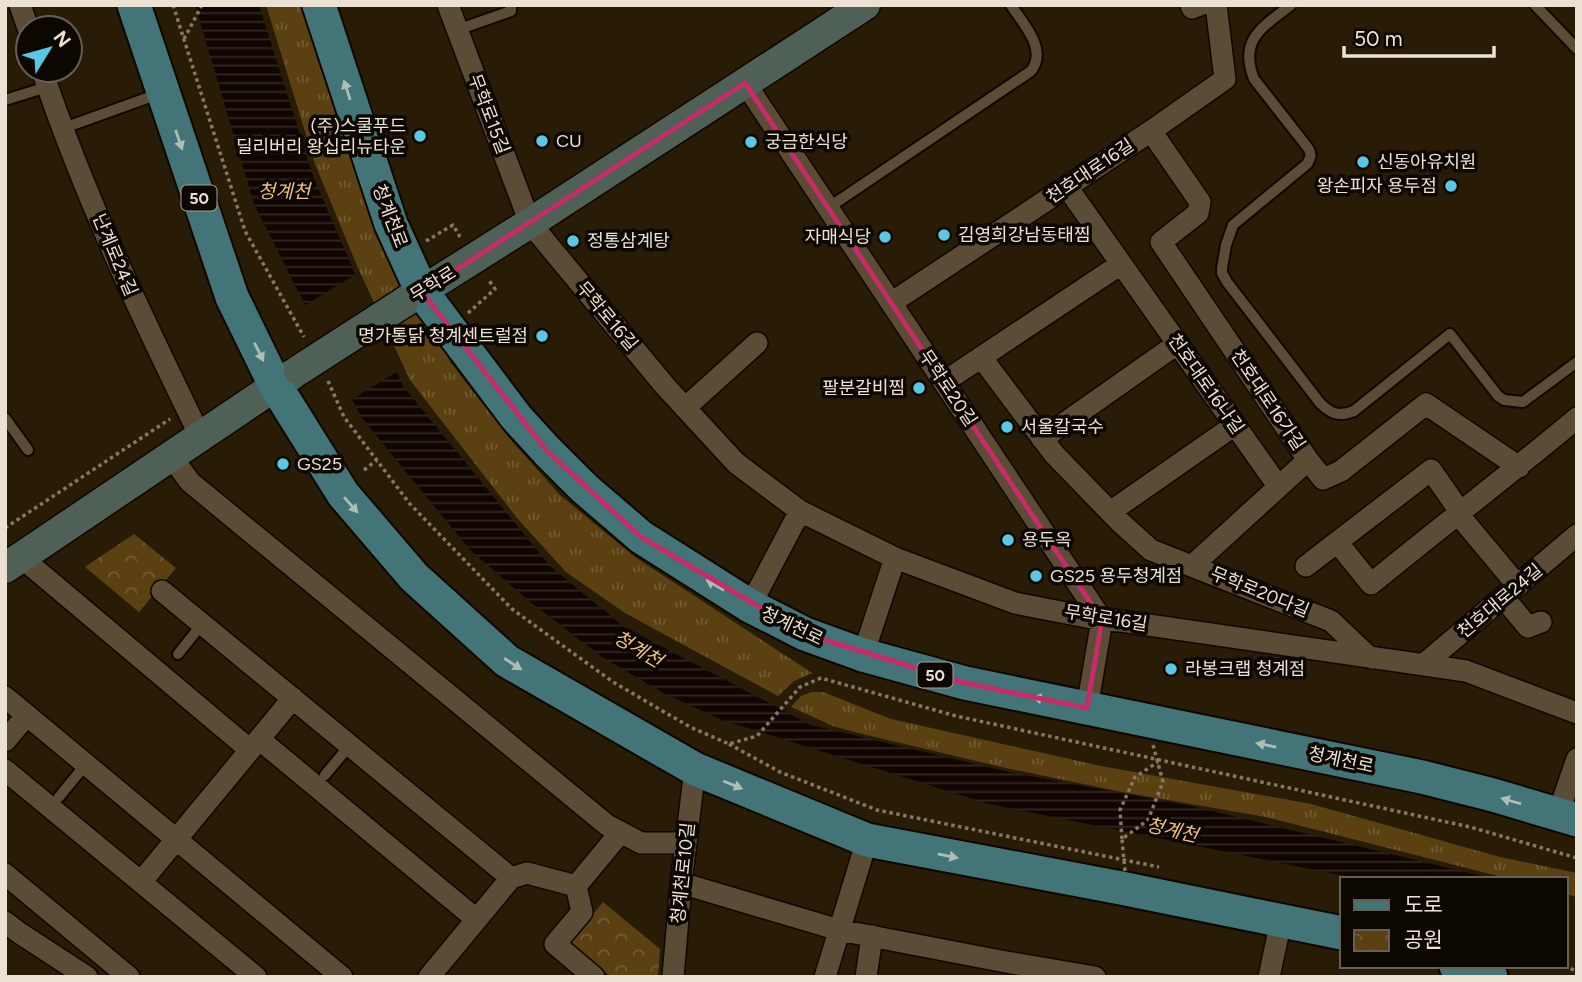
<svg xmlns="http://www.w3.org/2000/svg" width="1582" height="982" viewBox="0 0 1582 982" font-family="Figtree,'Noto Sans KR',sans-serif">
	<style>
		.grass { fill: url(#grass-tufts) }
		.park { fill: url(#park-crowns) }
		.water { fill: url(#water-rules) }
		.pier { fill: #291c06 }
		.lines { fill: none; stroke-linecap: round; stroke-linejoin: round }
		.lane-casing { stroke: #110600; stroke-width: 14 }
		.street-casing { stroke: #110600; stroke-width: 24 }
		.secondary-casing { stroke: #110600; stroke-width: 33 }
		.primary-casing { stroke: #110600; stroke-width: 37 }
		.path { stroke: #837865; stroke-width: 3.5; stroke-dasharray: 3.5 3.5; stroke-linecap: butt }
		.lane { stroke: #5b4c35; stroke-width: 10 }
		.street { stroke: #5b4c35; stroke-width: 21 }
		.secondary { stroke: #4f6057; stroke-width: 30 }
		.primary { stroke: #427478; stroke-width: 33 }
		.secondary-bridge-casing { stroke: #110600; stroke-width: 33; stroke-linecap: butt }
		.path-bridge { stroke: #837865; stroke-width: 3.5; stroke-dasharray: 3.5 3.5; stroke-linecap: butt }
		.secondary-bridge { stroke: #4f6057; stroke-width: 30 }
		.oneway { fill: #b0bcb4 }
		.marked { fill: none; stroke: #c62c67; stroke-width: 5; stroke-linejoin: round }
		.poi-dot { fill: #59c8e5; stroke: #0d0702; stroke-width: 2.5 }
		.labels { text-anchor: middle; dominant-baseline: central; stroke-width: 7; stroke-linejoin: round; paint-order: stroke }
		.shield { fill: #0d0702; stroke: #a8a095; stroke-width: 2 }
		.shield-label { font-size: 16px; font-weight: bold; fill: #ebe2d4 }
		.street-label { font-size: 18px; fill: #ebe2d4; stroke: #0d0702 }
		.poi-label { font-size: 18px; fill: #ebe2d4; stroke: #0d0702; text-anchor: start }
		.water-label { font-size: 19px; font-style: italic; fill: #efc27b; stroke: #0d0702 }
	</style>
	<defs>
		<pattern id="grass-tufts" width="24" height="20" patternUnits="userSpaceOnUse" patternTransform="scale(1.75)"><rect width="24" height="20" fill="#5b4112"/><path d="M3 7l-1-3M5 7V3M7 7l1-3M15 17l-1-3M17 17v-4M19 17l1-3" fill="none" stroke="#735c34"/></pattern>
		<pattern id="park-crowns" width="20" height="18" patternUnits="userSpaceOnUse" patternTransform="scale(1.75)"><rect width="20" height="18" fill="#5b4112"/><path d="M2 6a3 3 0 1 1 6 0M12 15a3 3 0 1 1 6 0" fill="none" stroke="#735c34"/></pattern>
		<pattern id="water-rules" width="6" height="5" patternUnits="userSpaceOnUse" patternTransform="scale(1.75)"><rect width="6" height="5" fill="#100500"/><path d="M0 2.5h6" fill="none" stroke="#332924"/></pattern>
	</defs>
	<rect width="100%" height="100%" fill="#291c06"/>
	<path class="grass" d="M266,5H303L387,248L451,363L510,439L560,495L635,557L812,673L794,681L778,696L625,613L566,572L517,518L410,380L358,268L315,164Z
		M812,692H823L891,719L1101,766L1311,804L1500,857L1577,873V897L1566,894V879H1510L1266,817L1122,792L1006,768L854,732L833,726L791,707L801,696Z"/>
	<path class="park" d="M134,534L176,568L139,612L85,567Z
		M603,902L660,949L658,977H611L570,942Z"/>
	<path class="water" d="M195,5H259L313,176L403,386L550,566L623,626L811,725L1009,772L1191,806L1495,879H1359L989,804L722,720L665,694L602,657L529,601L470,550L361,417L254,204Z"/>
	<path class="pier" d="M358,273L400,370L349,401L302,307Z"/>
	<g class="lines">
		<g class="lane-casing">
			<path id="lane" d="M1291,5C1264,26 1238,39 1254,79L1308,148C1312,154 1311,157 1307,164L1233,225L1226,245L1222,268V273L1227,282L1320,403C1331,414 1339,417 1354,411L1450,334L1498,396L1504,400L1523,402L1577,362
				M1535,5L1577,49
				M457,30L511,11V5
				M5,100L47,87
				M61,129L161,93
				M828,208L1031,71C1048,49 1023,24 1011,5
				M5,418L28,450
				M178,654L202,624
				M325,775L350,745
				M59,797L86,764"/>
		</g>
		<g class="street-casing">
			<path id="street" d="M20,5L28,28
				M448,5L530,223L665,386L736,463L800,511L895,558L1015,603L1102,620L1121,621L1466,671L1577,713
				M1191,5L1192,8L1200,5
				M42,70C84,196 142,317 200,436
				M745,83L1102,620L1087,708
				M1151,131L1200,202L1198,213L1161,242L1308,460L1323,479L1341,471L1426,404L1519,467
				M1067,187L1278,486
				M891,303L1151,131L1225,79L1216,5
				M981,357L1054,454L1120,522L1151,550L1331,621L1370,658
				M944,382L1121,264
				M685,408L757,343
				M1042,439L1177,344
				M171,456L190,482L607,825L641,843H686
				M1110,512L1235,425
				M1337,542L1371,584C1439,528 1509,475 1577,418
				M22,558L250,750
				M1193,565L1308,460
				M1306,566L1431,470L1454,503L1463,520L1518,586
				M162,591L511,878
				M1504,598L1528,627L1541,622
				M750,606L800,511
				M863,655L895,558
				M1423,665L1577,535
				M5,697L342,977
				M259,739L476,919
				M5,741L27,715
				M5,770L256,977
				M1558,814L1577,759
				M5,874L129,977
				M141,882L293,698
				M681,883L839,930L1006,962L1095,977
				M5,922L18,932L87,977
				M429,977L511,878L527,873L576,886
				M594,977L555,944L582,912L576,886L620,833
				M673,977L681,883L695,769
				M825,977L867,840
				M866,977L872,936
				M1269,977L1281,921"/>
		</g>
		<g class="secondary-casing">
			<path id="secondary" d="M403,303L530,223L865,5
				M5,568L293,374"/>
		</g>
		<g class="primary-casing">
			<path id="primary" d="M134,5L232,297L275,385L343,494L414,577L507,661L695,769L867,840L1121,888L1342,933
				M319,5L391,224L422,292L516,417L547,451L584,488L641,537L750,606L805,634L863,655L965,683L1422,777L1493,795L1577,820
				M1456,966L1491,977"/>
		</g>
		<path class="path" d="M173,5L245,231L304,337
			M184,39L202,5
			M426,241L453,225L460,237
			M468,313L495,289L488,279
			M328,381L344,417L410,504L512,609L613,682L690,727L729,744L757,736L800,687L821,678L956,716L1470,827L1577,858
			M364,470L377,460
			M5,528L170,419
			M729,744L780,772L877,810L1159,867
			M1122,839L1120,810L1135,777L1158,762
			M1564,966L1577,971"/>
		<use href="#lane" class="lane"/>
		<use href="#street" class="street"/>
		<use href="#secondary" class="secondary"/>
		<use href="#primary" class="primary"/>
		<g class="secondary-bridge-casing">
			<path id="secondary-bridge" d="M299,370L403,303"/>
		</g>
		<path class="path-bridge" d="M1125,871L1122,839L1148,820L1163,782L1153,745"/>
		<use href="#secondary-bridge" class="secondary-bridge"/>
	</g>
	<defs><path id="oneway-solid" d="M-6-.8H1V-3.2L6.5 0L1 3.2V.8H-6Z" transform="scale(1.75)"/></defs>
	<g class="oneway">
		<use href="#oneway-solid" transform="translate(347 90) rotate(-108)"/>
		<use href="#oneway-solid" transform="translate(179 140) rotate(71)"/>
		<use href="#oneway-solid" transform="translate(259 352) rotate(64)"/>
		<use href="#oneway-solid" transform="translate(351 505) rotate(49)"/>
		<use href="#oneway-solid" transform="translate(715 585) rotate(-149)"/>
		<use href="#oneway-solid" transform="translate(513 664) rotate(33)"/>
		<use href="#oneway-solid" transform="translate(1043 699) rotate(-169)"/>
		<use href="#oneway-solid" transform="translate(1266 745) rotate(-168)"/>
		<use href="#oneway-solid" transform="translate(733 785) rotate(22)"/>
		<use href="#oneway-solid" transform="translate(1511 801) rotate(-164)"/>
		<use href="#oneway-solid" transform="translate(948 856) rotate(11)"/>
	</g>
	<path class="marked" d="M745,83L1102,620L1087,708L965,683L805,634L641,537L547,451L422,292Z"/>
	<g class="poi-dot">
		<circle cx="420" cy="136" r="7"/>
		<circle cx="542" cy="141" r="7"/>
		<circle cx="751" cy="142" r="7"/>
		<circle cx="1363" cy="162" r="7"/>
		<circle cx="1451" cy="186" r="7"/>
		<circle cx="944" cy="235" r="7"/>
		<circle cx="885" cy="237" r="7"/>
		<circle cx="573" cy="241" r="7"/>
		<circle cx="542" cy="336" r="7"/>
		<circle cx="919" cy="388" r="7"/>
		<circle cx="1007" cy="427" r="7"/>
		<circle cx="283" cy="464" r="7"/>
		<circle cx="1008" cy="540" r="7"/>
		<circle cx="1036" cy="576" r="7"/>
		<circle cx="1171" cy="669" r="7"/>
	</g>
	<g class="labels">
		<g class="shield">
			<rect x="181.5" y="185.5" width="35" height="25" rx="5"/>
			<rect x="917.5" y="662.5" width="35" height="25" rx="5"/>
		</g>
		<g class="shield-label">
			<text x="199" y="198">50</text>
			<text x="935" y="675">50</text>
		</g>
		<g class="street-label">
			<text transform="translate(489 114) rotate(69)">무학로15길</text>
			<text transform="translate(1090 171) rotate(-34)">천호대로16길</text>
			<text transform="translate(390 216) rotate(69)">청계천로</text>
			<text transform="translate(115 255) rotate(67)">난계로24길</text>
			<text transform="translate(433 284) rotate(-32)">무학로</text>
			<text transform="translate(607 316) rotate(50)">무학로16길</text>
			<text transform="translate(1206 384) rotate(55)">천호대로16나길</text>
			<text transform="translate(948 388) rotate(56)">무학로20길</text>
			<text transform="translate(1268 400) rotate(56)">천호대로16가길</text>
			<text transform="translate(1260 592) rotate(22)">무학로20다길</text>
			<text transform="translate(1500 601) rotate(-40)">천호대로24길</text>
			<text transform="translate(1106 618) rotate(9)">무학로16길</text>
			<text transform="translate(792 626) rotate(25)">청계천로</text>
			<text transform="translate(1341 760) rotate(12)">청계천로</text>
			<text transform="translate(683 873) rotate(-84)">청계천로10길</text>
		</g>
		<g class="poi-label">
			<text x="406" y="126" text-anchor="end">(주)스쿨푸드<tspan x="406" dy="21">딜리버리 왕십리뉴타운</tspan></text>
			<text x="556" y="141">CU</text>
			<text x="765" y="142">궁금한식당</text>
			<text x="1377" y="162">신동아유치원</text>
			<text x="1437" y="186" text-anchor="end">왕손피자 용두점</text>
			<text x="958" y="235">김영희강남동태찜</text>
			<text x="871" y="237" text-anchor="end">자매식당</text>
			<text x="587" y="241">정통삼계탕</text>
			<text x="528" y="336" text-anchor="end">명가통닭 청계센트럴점</text>
			<text x="905" y="388" text-anchor="end">팔분갈비찜</text>
			<text x="1021" y="427">서울칼국수</text>
			<text x="297" y="464">GS25</text>
			<text x="1022" y="540">용두옥</text>
			<text x="1050" y="576">GS25 용두청계점</text>
			<text x="1185" y="669">라봉크랩 청계점</text>
		</g>
		<g class="water-label">
			<text x="284" y="191">청계천</text>
			<text transform="translate(638 649) rotate(31)">청계천</text>
			<text transform="translate(1172 830) rotate(13)">청계천</text>
		</g>
	</g>
	<rect width="1582" height="982" fill="none" stroke="#ebe2d4" stroke-width="14"/>
	<rect x="1340" y="877" width="228" height="91" fill="#0d0702" stroke="#665f56" stroke-width="2"/>
	<rect x="1354" y="900" width="35" height="10" fill="#427478" stroke="#665f56" stroke-width="2"/>
	<text x="1404" y="912" font-size="21" fill="#ebe2d4">도로</text>
	<rect x="1354" y="930" width="35" height="21" fill="url(#park-crowns)" stroke="#665f56" stroke-width="2"/>
	<text x="1404" y="947" font-size="21" fill="#ebe2d4">공원</text>
	<g transform="translate(49 49) rotate(53)"><circle r="33" fill="#0d0702" stroke="#665f56" stroke-width="2"/>
	<path d="M0-5L12 26L0 18L-12 26Z" fill="#59c8e5"/>
	<text y="-10" font-size="19" font-weight="bold" text-anchor="middle" fill="#ebe2d4">N</text>
	</g>
	<path d="M1344 46v10h150v-10" fill="none" stroke="#ebe2d4" stroke-width="3.5"/>
	<text x="1354" y="46" font-size="21" fill="#ebe2d4" stroke="#0d0702" stroke-width="5" paint-order="stroke">50 m</text>
</svg>
